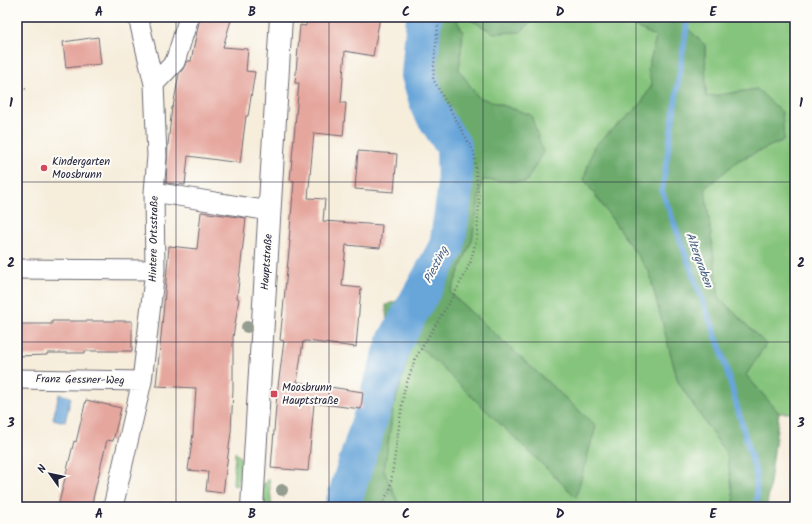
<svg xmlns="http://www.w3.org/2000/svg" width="812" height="524" viewBox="0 0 812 524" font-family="Kalam,sans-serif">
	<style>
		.green { fill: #85c47c; stroke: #54735c }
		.forest { fill: #6caa6c; stroke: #476654 }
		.water { fill: #67a5d9; stroke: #44648a }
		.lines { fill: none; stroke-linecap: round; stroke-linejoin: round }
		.stream { stroke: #67a5d9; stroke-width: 6 }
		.river { stroke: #67a5d9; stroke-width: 36 }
		.building { fill: #e5a69d }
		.street-casing { stroke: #6c6973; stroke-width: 21 }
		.secondary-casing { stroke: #6c6973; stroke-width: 24 }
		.path { stroke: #6c6973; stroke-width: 2.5; stroke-dasharray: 1 3; stroke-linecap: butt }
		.street { stroke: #fff; stroke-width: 19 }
		.secondary { stroke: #fff; stroke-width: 22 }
		.tree { fill: #959d90 }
		.grid { fill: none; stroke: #22223b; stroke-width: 1; stroke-opacity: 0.55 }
		.poi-dot { fill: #d1495b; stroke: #fdfcf7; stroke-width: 1.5 }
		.labels { text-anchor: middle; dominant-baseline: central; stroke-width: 4; stroke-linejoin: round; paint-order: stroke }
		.poi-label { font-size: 11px; fill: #22223b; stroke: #fdfcf7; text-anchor: start }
		.street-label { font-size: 11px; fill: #22223b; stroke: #fdfcf7 }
		.water-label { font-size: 12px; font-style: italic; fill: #415d82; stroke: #fdfcf7 }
		.neatline { fill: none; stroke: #22223b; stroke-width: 1.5 }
		.grid-label { font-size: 13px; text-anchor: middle; font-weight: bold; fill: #22223b }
	</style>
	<rect width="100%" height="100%" fill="#fdfcf7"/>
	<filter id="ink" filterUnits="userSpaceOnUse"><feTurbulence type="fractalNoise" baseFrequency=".025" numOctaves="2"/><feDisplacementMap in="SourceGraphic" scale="8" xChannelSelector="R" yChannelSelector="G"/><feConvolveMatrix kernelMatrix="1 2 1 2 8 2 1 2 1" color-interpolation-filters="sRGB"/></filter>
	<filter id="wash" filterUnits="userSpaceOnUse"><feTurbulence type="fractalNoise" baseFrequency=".012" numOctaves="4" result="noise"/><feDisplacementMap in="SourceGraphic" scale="16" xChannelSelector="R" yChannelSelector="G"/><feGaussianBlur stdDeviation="0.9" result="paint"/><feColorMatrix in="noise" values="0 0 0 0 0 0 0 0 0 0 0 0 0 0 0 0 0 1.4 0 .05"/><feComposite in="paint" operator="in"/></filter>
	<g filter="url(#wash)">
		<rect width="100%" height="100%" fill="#f6eddb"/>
		<path class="green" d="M455,17H466L494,33L521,32L535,17H617L656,37L648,69L652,85L640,105L594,146L584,179L649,272L678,382L727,455L735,507H400L384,471L393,410L413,339L575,496L596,426L450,293L472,240L482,179L526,182L531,115L478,97L459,70L463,32Z
			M680,17H795V413H779L746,375L766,344L719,298L705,188L739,160L784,140L757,89L706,97L705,45L684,25Z
			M235,452L241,458L238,486L233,485Z
			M269,479L272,507H264L262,486Z"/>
		<path class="forest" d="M429,17H455L463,32L459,70L478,97L531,115L543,152L526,182L482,180L472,240L450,293L596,426L576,497L413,340L393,410L384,471L400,507H350L360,440L388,364L386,305L427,289L444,245L439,220L441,155L423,123Z
			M466,17H535L521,32L494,33Z
			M617,17H680L684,25L705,45L706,97L757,89L782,112L784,140L739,160L705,188L719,298L766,344L746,375L779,413L767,507H735L727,455L678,382L649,272L584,179L594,146L640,105L652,85L648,69L656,37Z"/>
		<path class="water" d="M59,394L71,397L65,422L53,419Z"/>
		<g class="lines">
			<path class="stream" d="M688,17L662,191L721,350L756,474L757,507"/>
			<path class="river" d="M342,507L395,341L447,246L455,191L454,147L429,108L419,75L424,17"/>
		</g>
		<g id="blocks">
			<path class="building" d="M200,17H232L223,47L248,49L246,71L255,72L248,116H246L240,163L188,156L185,185L166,183L168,145L172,107H173L179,74L183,69L187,61H191Z
				M307,17H380L373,56L345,51L341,103H346L343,136L314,133L308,198L325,199L323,221L382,225L380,248L346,245L342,286L361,288L356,347L306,341L303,342L297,382L363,392L361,409L314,403L308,471L271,468L277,394L284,341L280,340L290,241H289L294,181L290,180L299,83H295L300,25L306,26Z
				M98,37L101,64L66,68L63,42Z
				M358,151L397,154L394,192L355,189Z
				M201,212L246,218L237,298L239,299L233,337V389L231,432L223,493L206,491L208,472L188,470L193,434L196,388L156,386L162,326L169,246L197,249Z
				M52,321H132V351H85V353H47V355L17,356V324H52Z
				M86,400L121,408L113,441L107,440L91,507H58L74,441L76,442Z"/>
		</g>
	</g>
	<g filter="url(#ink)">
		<use href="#blocks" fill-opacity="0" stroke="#6c6973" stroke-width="1"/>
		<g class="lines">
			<g class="street-casing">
				<path id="street" d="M154,84L175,62L189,17
					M154,192L270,211
					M17,269L155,270
					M17,379L142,381
					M113,507L142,381L155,270L154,192L157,156L154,84L138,17"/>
			</g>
			<g class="secondary-casing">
				<path id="secondary" d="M252,507L281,17"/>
			</g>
			<path class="path" d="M17,87L27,89
				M381,507L390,489L404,391L415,359L456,291L471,261L477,236L479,203L474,152L433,79L435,53L439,17"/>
			<use href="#street" class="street"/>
			<use href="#secondary" class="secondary"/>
		</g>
		<g class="tree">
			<circle cx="247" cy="327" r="6"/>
			<circle cx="282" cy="490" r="6"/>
		</g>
	</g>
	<path class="grid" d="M176,17V507M329,17V507M483,17V507M636,17V507M17,182H795M17,342H795"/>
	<g class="poi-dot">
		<circle cx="44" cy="168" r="4"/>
		<rect x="270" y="390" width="8" height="8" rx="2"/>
	</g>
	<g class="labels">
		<g class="poi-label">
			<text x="52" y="162">Kindergarten<tspan x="52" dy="13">Moosbrunn</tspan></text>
			<text x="282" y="388">Moosbrunn<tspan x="282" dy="13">Hauptstraße</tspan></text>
		</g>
		<g class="street-label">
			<text transform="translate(154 239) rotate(-89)">Hintere Ortsstraße</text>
			<text transform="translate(267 262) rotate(-86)">Hauptstraße</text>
			<text transform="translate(80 380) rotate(1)">Franz Gessner-Weg</text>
		</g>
		<g class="water-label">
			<text transform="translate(699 260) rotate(70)">Altergraben</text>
			<text transform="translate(436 265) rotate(-63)">Piesting</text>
		</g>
	</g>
	<rect width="812" height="524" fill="none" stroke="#fdfcf7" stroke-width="44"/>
	<g transform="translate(50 474) rotate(303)" stroke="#fdfcf7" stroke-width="3" paint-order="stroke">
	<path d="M0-3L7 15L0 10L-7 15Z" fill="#22223b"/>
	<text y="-6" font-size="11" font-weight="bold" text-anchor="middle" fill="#22223b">N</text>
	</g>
	<rect x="22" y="22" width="768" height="480" class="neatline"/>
	<g class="grid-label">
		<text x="99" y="16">A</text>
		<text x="252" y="16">B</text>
		<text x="406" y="16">C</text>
		<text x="560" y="16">D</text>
		<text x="713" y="16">E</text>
		<text x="11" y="107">1</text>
		<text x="801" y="107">1</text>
		<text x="11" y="267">2</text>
		<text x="801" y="267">2</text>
		<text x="11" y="427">3</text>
		<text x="801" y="427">3</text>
		<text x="99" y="518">A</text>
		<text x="252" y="518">B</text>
		<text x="406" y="518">C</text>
		<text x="560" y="518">D</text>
		<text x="713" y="518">E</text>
	</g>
</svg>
